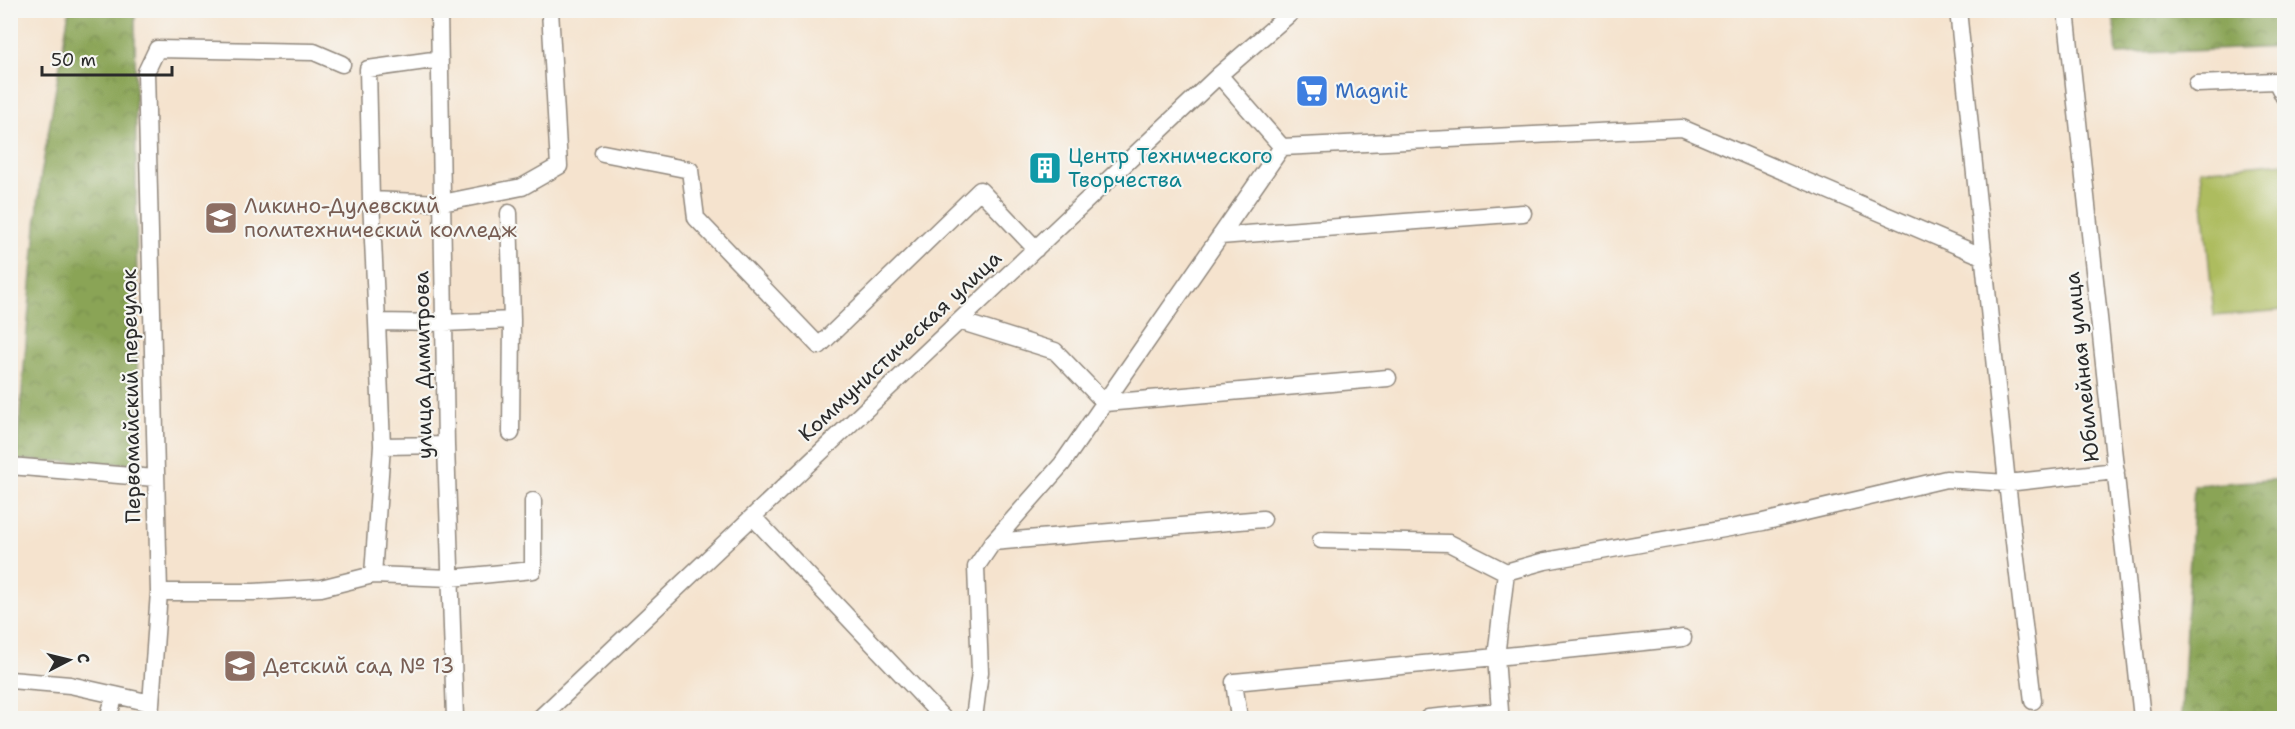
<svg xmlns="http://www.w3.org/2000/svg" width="2295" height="729" viewBox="0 0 2295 729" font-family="'Shantell Sans',sans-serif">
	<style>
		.grass { fill: #adbc5f; stroke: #6c7445; stroke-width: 1.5 }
		.forest { fill: url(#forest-crowns); stroke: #5a6840; stroke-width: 1.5 }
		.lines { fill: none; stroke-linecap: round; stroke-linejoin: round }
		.minor-casing { stroke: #90877c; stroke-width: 19 }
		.minor { stroke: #fff; stroke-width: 16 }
		.labels { text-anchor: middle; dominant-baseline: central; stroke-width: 4.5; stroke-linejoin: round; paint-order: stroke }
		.shop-label { font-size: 21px; fill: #366cbe; stroke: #f6f6f2; text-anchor: start }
		.culture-label { font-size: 21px; fill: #0d838f; stroke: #f6f6f2; text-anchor: start }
		.education-label { font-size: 21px; fill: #785e54; stroke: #f6f6f2; text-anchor: start }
		.street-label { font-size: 21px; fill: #2b2b2b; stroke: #f6f6f2 }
	</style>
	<defs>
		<pattern id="forest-crowns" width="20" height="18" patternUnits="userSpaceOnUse" patternTransform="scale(1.5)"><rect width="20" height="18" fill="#8aa456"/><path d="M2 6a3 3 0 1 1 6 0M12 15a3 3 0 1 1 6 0" fill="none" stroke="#718647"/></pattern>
	</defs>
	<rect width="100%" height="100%" fill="#f6f6f2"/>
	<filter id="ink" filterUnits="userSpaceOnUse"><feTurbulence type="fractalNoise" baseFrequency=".0167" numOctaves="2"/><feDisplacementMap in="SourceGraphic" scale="12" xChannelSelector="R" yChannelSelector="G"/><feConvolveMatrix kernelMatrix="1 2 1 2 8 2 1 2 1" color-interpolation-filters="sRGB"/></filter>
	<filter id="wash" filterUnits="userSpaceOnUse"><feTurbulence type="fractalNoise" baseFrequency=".008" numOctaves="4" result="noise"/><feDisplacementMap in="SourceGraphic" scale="24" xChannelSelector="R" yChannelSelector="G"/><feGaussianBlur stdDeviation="1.35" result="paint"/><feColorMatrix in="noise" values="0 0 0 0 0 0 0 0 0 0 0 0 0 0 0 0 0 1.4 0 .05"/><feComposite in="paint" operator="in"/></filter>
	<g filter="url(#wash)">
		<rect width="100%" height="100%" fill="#f5e3ce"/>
		<path class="grass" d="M2284,162V310L2214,316L2200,170Z"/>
		<path class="forest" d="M69,11H135L138,464L16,460L40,181Z
			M2113,11H2284V47L2117,54Z
			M2284,479V718H2181L2194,485Z"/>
	</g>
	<g filter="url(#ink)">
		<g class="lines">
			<g class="minor-casing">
				<path id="minor" d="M439,10L446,445L455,718
					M2066,10L2142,718
					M440,59L368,69L371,200L442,203L522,187L559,166L550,10
					M2197,84L2276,81L2284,97
					M1282,147L1682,128L1984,257
					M603,153L690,170L696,218L819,346L980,190L1036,249
					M371,200L377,322
					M509,213L512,320
					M1220,236L1523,213
					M959,321L1055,351L1105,403L1388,378
					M446,445L382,446L377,322L444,323L512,320L511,433
					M10,466L155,478
					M753,517L943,718
					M1321,540L1449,543L1506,572L1545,561L1763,522L1946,479L2007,483L1958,10
					M993,542L1263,519
					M373,575L382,446
					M159,592H254L321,588L373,575L451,578L533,570V501
					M10,680L70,685L151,703
					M2033,701L2007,483L2116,471
					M108,718L115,695
					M150,718L159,592L146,72L157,49L314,52L342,64
					M540,718L1219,75L1294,10
					M974,718L980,672L976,567L993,542L1062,464L1282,147L1219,75
					M1239,718L1234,682L1496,657L1506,572
					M1428,718L1500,711L1496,657L1683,638"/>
			</g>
			<use href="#minor" class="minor"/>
		</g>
	</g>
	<defs>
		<g id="supermarket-square" transform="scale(1.725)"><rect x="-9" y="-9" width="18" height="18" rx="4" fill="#3f7fe0" stroke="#f6f6f2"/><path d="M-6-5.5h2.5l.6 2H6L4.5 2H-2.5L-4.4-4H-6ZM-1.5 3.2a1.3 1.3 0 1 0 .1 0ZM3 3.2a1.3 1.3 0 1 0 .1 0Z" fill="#fff"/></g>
		<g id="building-square" transform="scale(1.725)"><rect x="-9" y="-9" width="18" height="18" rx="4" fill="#0f9aa8" stroke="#f6f6f2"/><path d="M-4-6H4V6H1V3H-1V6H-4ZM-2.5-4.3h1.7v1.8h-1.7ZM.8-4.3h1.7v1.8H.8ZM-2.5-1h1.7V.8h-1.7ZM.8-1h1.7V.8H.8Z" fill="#fff"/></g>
		<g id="university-square" transform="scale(1.725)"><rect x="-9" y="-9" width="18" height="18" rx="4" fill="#8d6e63" stroke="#f6f6f2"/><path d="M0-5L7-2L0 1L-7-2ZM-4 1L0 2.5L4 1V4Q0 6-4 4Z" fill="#fff"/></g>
		<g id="school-square" transform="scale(1.725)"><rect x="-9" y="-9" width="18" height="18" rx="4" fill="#8d6e63" stroke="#f6f6f2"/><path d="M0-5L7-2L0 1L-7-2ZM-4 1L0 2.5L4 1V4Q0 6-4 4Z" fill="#fff"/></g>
	</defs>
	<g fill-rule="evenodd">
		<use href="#supermarket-square" x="1312" y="91"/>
		<use href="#building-square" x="1045" y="168"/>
		<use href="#university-square" x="221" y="218"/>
		<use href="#school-square" x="240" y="666"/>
	</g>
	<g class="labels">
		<g class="shop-label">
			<text x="1335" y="91">Magnit</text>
		</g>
		<g class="culture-label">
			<text x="1068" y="156">Центр Технического<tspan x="1068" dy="24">Творчества</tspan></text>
		</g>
		<g class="education-label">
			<text x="244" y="206">Ликино-Дулевский<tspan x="244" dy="24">политехнический колледж</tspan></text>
			<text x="263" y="666">Детский сад № 13</text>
		</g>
		<g class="street-label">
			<text transform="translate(900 346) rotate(-43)">Коммунистическая улица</text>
			<text transform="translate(423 365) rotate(-91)">улица Димитрова</text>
			<text transform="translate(2082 367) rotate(-96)">Юбилейная улица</text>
			<text transform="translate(131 396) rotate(-91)">Первомайский переулок</text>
		</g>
	</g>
	<rect width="2295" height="729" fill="none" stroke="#f6f6f2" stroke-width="36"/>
	<g transform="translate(69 660) rotate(83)" stroke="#f6f6f2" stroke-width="4.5" paint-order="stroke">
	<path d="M0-4.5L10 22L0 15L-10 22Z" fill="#2b2b2b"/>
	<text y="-9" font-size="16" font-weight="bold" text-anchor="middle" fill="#2b2b2b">С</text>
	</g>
	<path d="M42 66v9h130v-9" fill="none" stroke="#2b2b2b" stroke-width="3"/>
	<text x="51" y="66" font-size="18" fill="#2b2b2b" stroke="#f6f6f2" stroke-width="4.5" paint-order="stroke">50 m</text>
</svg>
